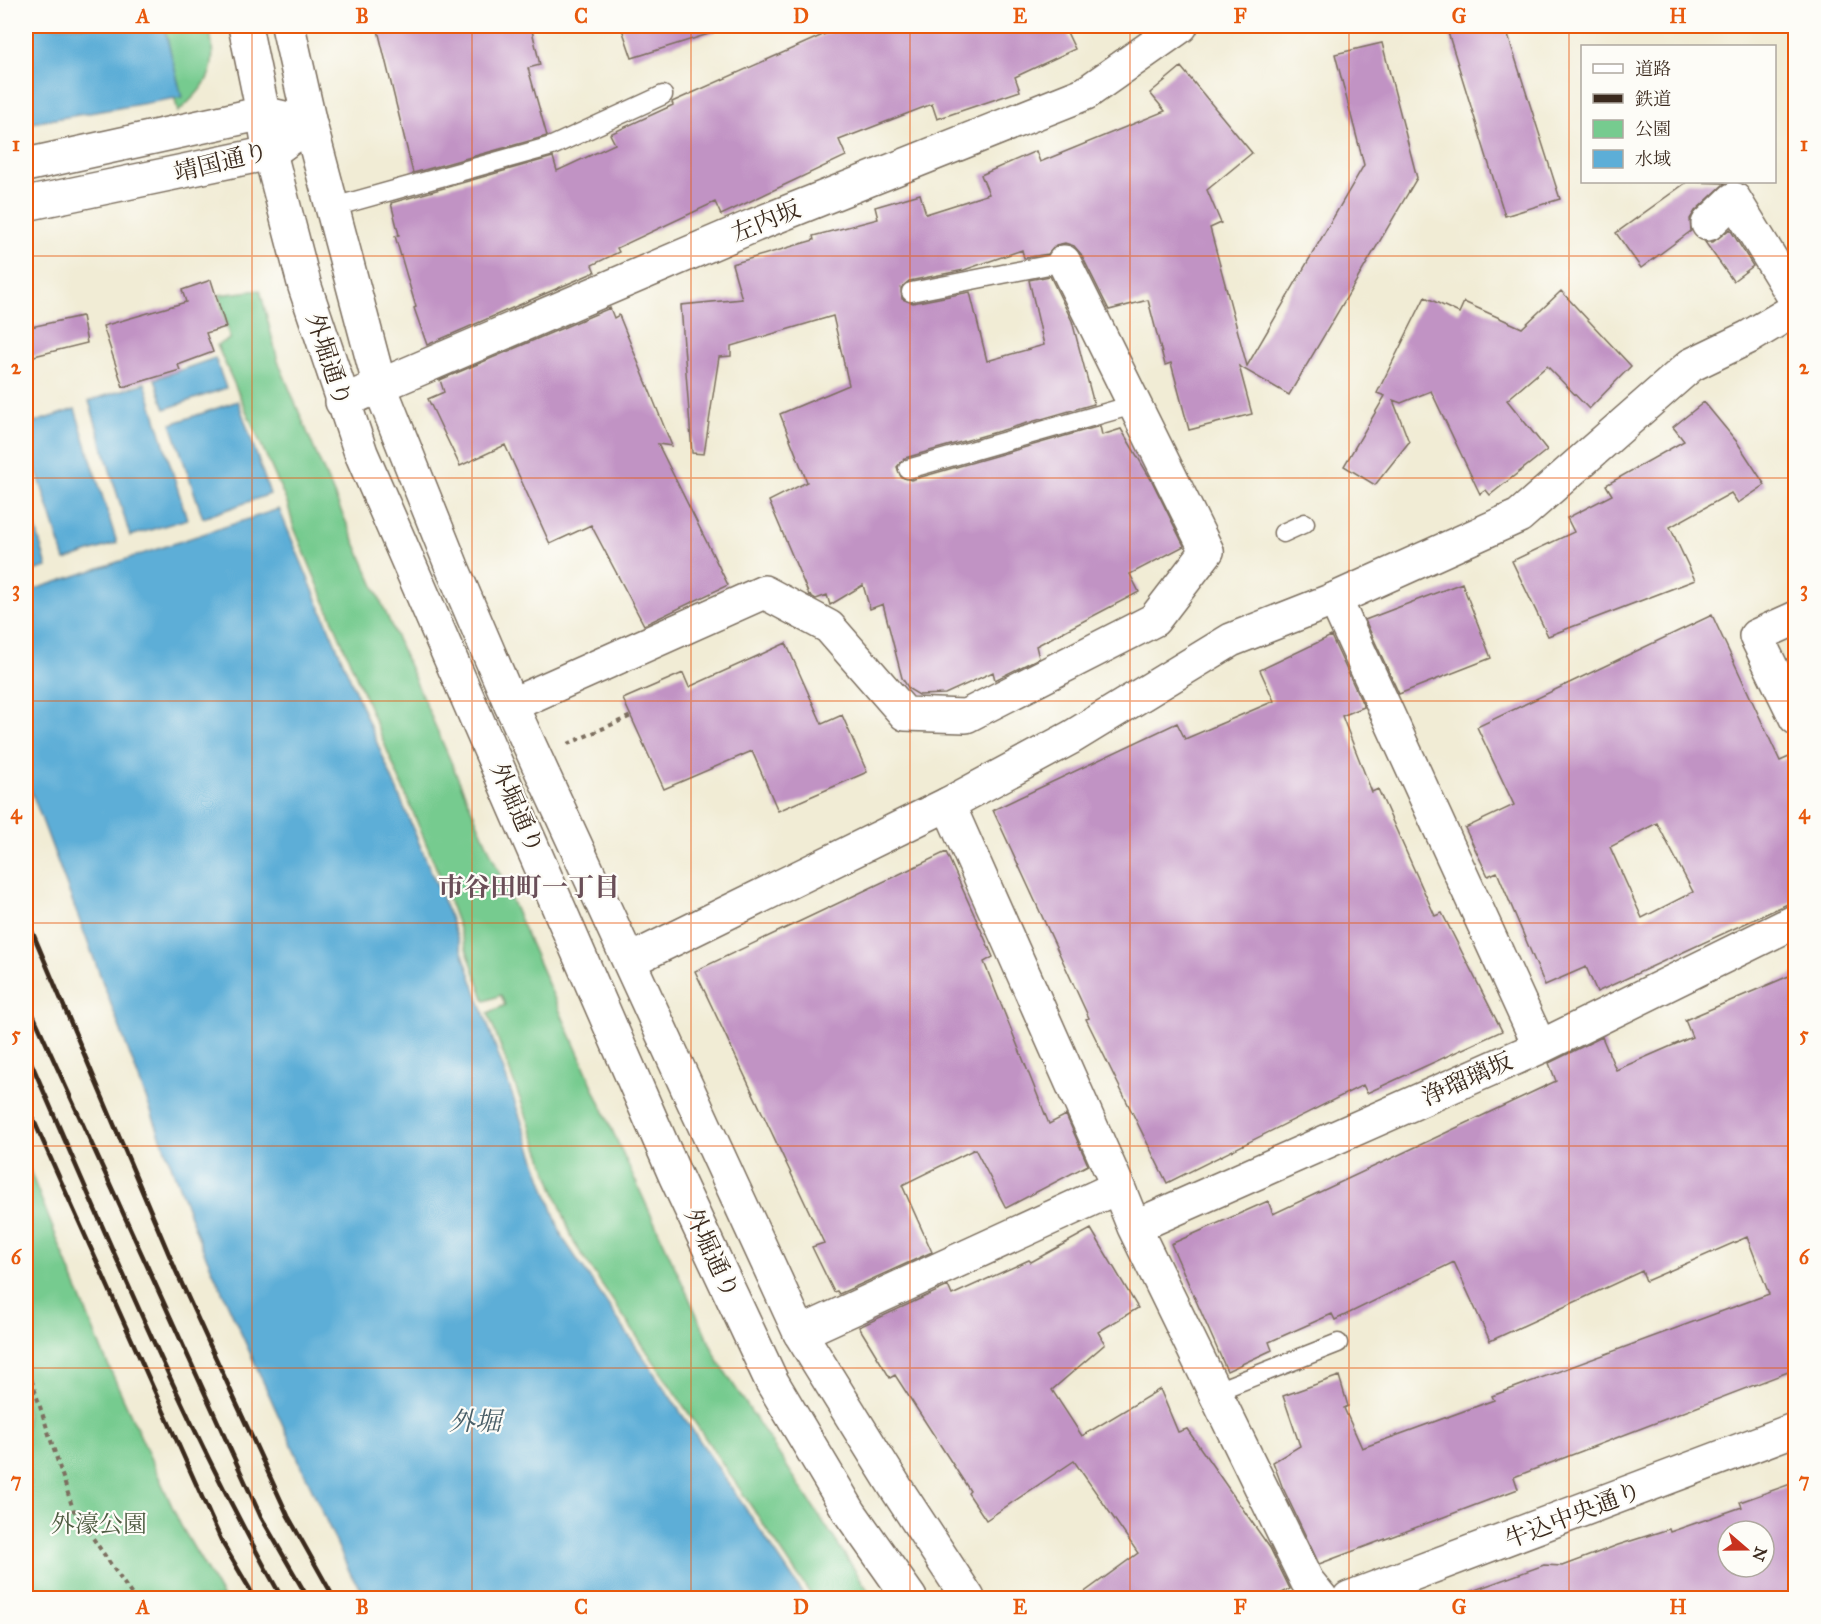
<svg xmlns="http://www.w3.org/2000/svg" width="1821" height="1624" viewBox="0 0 1821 1624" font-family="'IM FELL Great Primer','Noto Serif JP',serif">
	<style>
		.green { fill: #76cb8f; stroke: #587a56; stroke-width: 1.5 }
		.water { fill: #5daed7; stroke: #4c6c7a; stroke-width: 1.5 }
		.building { fill: #c193c4; fill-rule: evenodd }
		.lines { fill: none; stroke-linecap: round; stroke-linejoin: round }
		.lane-casing { stroke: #7b6e5e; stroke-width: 21 }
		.street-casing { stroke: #7b6e5e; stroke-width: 36 }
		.secondary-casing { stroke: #7b6e5e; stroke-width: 36 }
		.primary-casing { stroke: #7b6e5e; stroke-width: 36 }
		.path { stroke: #7b6e5e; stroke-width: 4; stroke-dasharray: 4.5 4.5; stroke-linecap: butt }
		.lane { stroke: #fff; stroke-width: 18 }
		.street { stroke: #fff; stroke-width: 33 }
		.secondary { stroke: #fff; stroke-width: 33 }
		.primary { stroke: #fff; stroke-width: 33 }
		.rail { stroke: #3b2a1e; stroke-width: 4.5 }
		.grid { fill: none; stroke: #e8590c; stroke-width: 1.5; stroke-opacity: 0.55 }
		.labels { text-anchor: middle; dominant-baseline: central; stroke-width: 4.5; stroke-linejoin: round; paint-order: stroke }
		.street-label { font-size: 24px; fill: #3b2a1e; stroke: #fdfcf7 }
		.park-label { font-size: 24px; fill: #4d5a40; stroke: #fdfcf7 }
		.neighbourhood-label { font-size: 26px; font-weight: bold; fill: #6a4f58; stroke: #fdfcf7 }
		.water-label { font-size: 26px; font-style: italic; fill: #495f68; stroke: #fdfcf7 }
		.neatline { fill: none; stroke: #e8590c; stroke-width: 2 }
		.grid-label { font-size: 20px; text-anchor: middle; font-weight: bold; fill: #e8590c }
	</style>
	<rect width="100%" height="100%" fill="#fdfcf7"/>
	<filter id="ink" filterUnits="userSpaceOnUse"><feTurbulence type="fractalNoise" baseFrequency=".0167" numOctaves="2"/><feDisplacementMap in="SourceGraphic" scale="12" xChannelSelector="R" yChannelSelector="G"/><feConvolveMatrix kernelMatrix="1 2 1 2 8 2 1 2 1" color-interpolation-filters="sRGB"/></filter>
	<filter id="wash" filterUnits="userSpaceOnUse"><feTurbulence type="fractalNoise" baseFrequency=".008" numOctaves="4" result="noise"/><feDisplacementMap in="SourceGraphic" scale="24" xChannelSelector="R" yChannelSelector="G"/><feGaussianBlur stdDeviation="1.35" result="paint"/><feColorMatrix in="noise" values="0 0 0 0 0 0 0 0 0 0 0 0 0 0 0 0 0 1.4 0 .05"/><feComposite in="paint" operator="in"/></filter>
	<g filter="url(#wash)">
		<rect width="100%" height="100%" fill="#f1ecd5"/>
		<path class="green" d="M157,26H209C218,70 211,82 178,112Z
			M260,290L278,361L315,451L608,1121L718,1361L873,1598H813L574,1243L488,1013L505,1005L501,995L485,1001L443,884L293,525L288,505L217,345L230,339L219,295Z
			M26,1161L102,1351L181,1526L223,1598H36L26,1578Z"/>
		<path class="water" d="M26,26H164L182,97L26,124Z
			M215,358L226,388L165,409L155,379Z
			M145,383L187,519L130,536L89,401Z
			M238,401L270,494L203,518L171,424Z
			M75,409L117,543L65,560L26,437V425Z
			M26,494L47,567L26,573Z
			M279,509L450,917L562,1237L806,1598H367L351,1575L201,1245L26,777V592Z"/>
		<g id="blocks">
			<path class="building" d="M377,26H531L540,65L528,68L547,136L413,173Z
				M621,26H714L715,32L632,58Z
				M843,26H1064L1075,49L1015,77L1020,91L937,119L932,104L839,140L846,156L721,215L715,202L617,248L619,252L592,265L595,272L427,345L414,308L416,307L395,236L399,235L391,203L553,157L557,171L615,144L610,134L673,105L672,102Z
				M1446,26H1505L1560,199L1505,216Z
				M1382,43L1417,178L1289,395L1239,366L1252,414L1189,430L1171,363L1165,365L1148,300L1109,310L1081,254L1074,246L1065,243L1056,245L1048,254L1024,258L1022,250L964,270L909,281L901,288L902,299L913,303L970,292L987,361L1044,345L1029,280L1050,276L1072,321L1094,404L905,458L897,467L901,477L911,480L1100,426L1102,435L1121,429L1152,481L1184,546L1130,574L1139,592L1036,646L1039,658L995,680L993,672L945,694L919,695L909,689L902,678L883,604L870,609L863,585L830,605L827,595L816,599L809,595L769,501L807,482L780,414L849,385L833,316L731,346V356L719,357L704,454L692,453L681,305L742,299L732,264L814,240L813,236L878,219L875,207L920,194L926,214L989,194L981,175L1036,151L1040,162L1165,111L1150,93L1181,67L1252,153L1207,190L1221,223L1210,228L1247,366L1364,165L1335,54Z
				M1687,182L1725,183L1695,211L1690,219L1691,231L1641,268L1616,233Z
				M1730,229L1753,266L1733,281L1705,242H1713Z
				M211,280L226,327L206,333L213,352L178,365L180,370L123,387L103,326L186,302L182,290Z
				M1561,291L1631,366L1589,409L1547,366L1507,400L1547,450L1490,495L1486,490L1480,494L1431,391L1401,403L1393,400L1409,442L1375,485L1344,466L1385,396L1377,393L1425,297L1459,313L1464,302L1522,328Z
				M610,308L614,318L619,315L672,446L658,444L728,585L644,625L591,525L550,544L505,445L460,466L428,399L444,392L440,380Z
				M82,316L87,343L26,358V328Z
				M1704,402L1737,442L1765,485L1738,503L1731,493L1670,527L1695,580L1548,636L1512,561L1574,532L1567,518L1612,495L1606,485L1684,441L1673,427Z
				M1462,583L1491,658L1399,694L1365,620Z
				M1712,615L1780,761L1796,754V900L1597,992L1586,967L1545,985L1497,872L1488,876L1465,828L1514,805L1477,727ZM1657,823L1693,892L1642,918L1610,847Z
				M1331,636L1364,707L1342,716L1372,792L1378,789L1435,916L1442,913L1502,1031L1367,1093L1363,1085L1167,1183L1086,1019L1089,1018L993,810L1177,723L1185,739L1274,701L1260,670Z
				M786,643L822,724L842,715L867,772L778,811L752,751L664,789L623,699L683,673L689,687Z
				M946,852L993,957L984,962L1049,1124L1066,1115L1088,1165L1006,1208L975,1149L902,1185L932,1252L839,1294L837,1291L834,1292L812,1247L824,1243L695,971Z
				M1796,973V1369L1514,1477L1518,1489L1319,1564L1282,1486L1273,1462L1300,1446L1283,1396L1339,1376L1348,1406L1344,1408L1362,1448L1494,1400L1492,1396L1769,1294L1747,1237L1646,1281L1642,1271L1490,1341L1454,1262L1335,1320L1332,1314L1269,1342L1272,1350L1227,1371L1171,1244L1268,1201L1273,1214L1556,1081L1549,1063L1602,1037L1616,1070L1692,1037L1685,1020Z
				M1091,1229L1138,1308L1098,1332L1105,1344L1052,1390L1082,1436L1160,1389L1178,1432L1187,1429L1270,1548L1290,1589L1270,1599H1075L1138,1553L1074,1461L986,1520L968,1493L970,1491L895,1375L890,1378L859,1327L948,1286L952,1295L1029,1260L1031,1262Z
				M1796,1482V1599H1462L1461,1595L1544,1565L1562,1566L1618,1545L1669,1529L1670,1532L1742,1507L1740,1502ZM1728,1531H1764V1567H1728Z"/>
		</g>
	</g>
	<g filter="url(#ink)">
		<use href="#blocks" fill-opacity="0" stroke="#7b6e5e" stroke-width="1.5"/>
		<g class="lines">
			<g class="lane-casing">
				<path id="lane" d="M330,208L552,146L663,95
					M911,292L1064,262
					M908,469L1133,405
					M1283,533L1305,523
					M1214,1392L1338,1343"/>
			</g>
			<g class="street-casing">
				<path id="street" d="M1708,224L1734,199L1796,300
					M342,402L755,225L1086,93L1181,26
					M1335,599L1540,1047
					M1796,618L1756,636L1796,718
					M511,705L764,592L829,627L905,714L966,716L1154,620L1207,551L1064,262
					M948,804L1118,1187
					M1134,1227L1540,1047L1796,921
					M800,1333L1118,1187L1134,1227L1307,1581L1321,1598"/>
			</g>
			<g class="secondary-casing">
				<path id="secondary" d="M629,961L948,804L1072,737L1231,640L1335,599L1519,516L1691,365L1749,337L1796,309
					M910,1598L850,1513L772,1382L675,1175L361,453L305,287L270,153L263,113L310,124L380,387L452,567L511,705L800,1333L896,1488L968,1598
					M1349,1598L1796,1429"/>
			</g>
			<g class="primary-casing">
				<path id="primary" d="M26,165L263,113L245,26
					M26,204L270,153L310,124L288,26"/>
			</g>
			<path class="path" d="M568,744L631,716
				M26,1363L73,1509L134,1598"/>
			<use href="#lane" class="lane"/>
			<use href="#street" class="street"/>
			<use href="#secondary" class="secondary"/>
			<use href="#primary" class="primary"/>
			<path class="rail" d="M26,917L176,1271L288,1516L334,1598
				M26,999L261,1517L308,1598
				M26,1051C107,1235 183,1423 282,1598
				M26,1103L222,1542L255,1598"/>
		</g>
	</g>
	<path class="grid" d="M252,26V1598M472,26V1598M691,26V1598M910,26V1598M1130,26V1598M1349,26V1598M1569,26V1598M26,256H1796M26,478H1796M26,701H1796M26,923H1796M26,1146H1796M26,1368H1796"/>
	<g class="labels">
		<g class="street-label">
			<text transform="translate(221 162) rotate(-14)">靖国通り</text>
			<text transform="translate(766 221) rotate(-22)">左内坂</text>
			<text transform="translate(329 360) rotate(72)">外堀通り</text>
			<text transform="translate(517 808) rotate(66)">外堀通り</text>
			<text transform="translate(1467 1079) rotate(-24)">浄瑠璃坂</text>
			<text transform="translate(712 1253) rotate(65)">外堀通り</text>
			<text transform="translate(1573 1515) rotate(-21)">牛込中央通り</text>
		</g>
		<g class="park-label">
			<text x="99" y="1524">外濠公園</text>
		</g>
		<g class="neighbourhood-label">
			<text x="529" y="887">市谷田町一丁目</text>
		</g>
		<g class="water-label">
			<text x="475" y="1421">外堀</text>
		</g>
	</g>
	<rect width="1821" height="1624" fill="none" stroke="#fdfcf7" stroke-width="66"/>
	<rect x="1581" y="45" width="195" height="138" fill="#fdfcf7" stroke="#afa8a0" stroke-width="1.5"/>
	<rect x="1593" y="64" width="30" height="9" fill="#ffffff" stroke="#afa8a0" stroke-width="1.5"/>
	<text x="1635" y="75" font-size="18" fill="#3b2a1e">道路</text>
	<rect x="1593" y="94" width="30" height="9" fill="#3b2a1e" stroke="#afa8a0" stroke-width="1.5"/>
	<text x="1635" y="105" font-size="18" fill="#3b2a1e">鉄道</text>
	<rect x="1593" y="120" width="30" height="18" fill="#76cb8f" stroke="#afa8a0" stroke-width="1.5"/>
	<text x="1635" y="135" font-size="18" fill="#3b2a1e">公園</text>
	<rect x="1593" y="150" width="30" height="18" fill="#5daed7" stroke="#afa8a0" stroke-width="1.5"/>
	<text x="1635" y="165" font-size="18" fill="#3b2a1e">水域</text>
	<g transform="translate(1746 1549) rotate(110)"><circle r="28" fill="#fdfcf7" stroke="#afa8a0" stroke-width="1.5"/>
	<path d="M0-4.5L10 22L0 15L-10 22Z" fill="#c8321e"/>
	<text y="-9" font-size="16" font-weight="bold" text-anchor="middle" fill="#3b2a1e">N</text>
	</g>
	<rect x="33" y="33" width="1755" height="1558" class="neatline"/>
	<g class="grid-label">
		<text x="143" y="23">A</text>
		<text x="362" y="23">B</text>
		<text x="581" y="23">C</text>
		<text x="801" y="23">D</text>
		<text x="1020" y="23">E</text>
		<text x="1240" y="23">F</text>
		<text x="1459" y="23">G</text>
		<text x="1678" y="23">H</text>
		<text x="16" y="151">1</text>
		<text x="1804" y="151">1</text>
		<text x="16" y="374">2</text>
		<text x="1804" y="374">2</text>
		<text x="16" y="596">3</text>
		<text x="1804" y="596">3</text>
		<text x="16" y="819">4</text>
		<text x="1804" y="819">4</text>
		<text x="16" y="1041">5</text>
		<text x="1804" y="1041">5</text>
		<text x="16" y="1264">6</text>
		<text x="1804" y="1264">6</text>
		<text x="16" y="1487">7</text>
		<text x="1804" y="1487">7</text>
		<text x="143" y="1614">A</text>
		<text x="362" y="1614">B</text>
		<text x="581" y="1614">C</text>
		<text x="801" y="1614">D</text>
		<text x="1020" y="1614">E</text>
		<text x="1240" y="1614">F</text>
		<text x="1459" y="1614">G</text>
		<text x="1678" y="1614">H</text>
	</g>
</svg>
